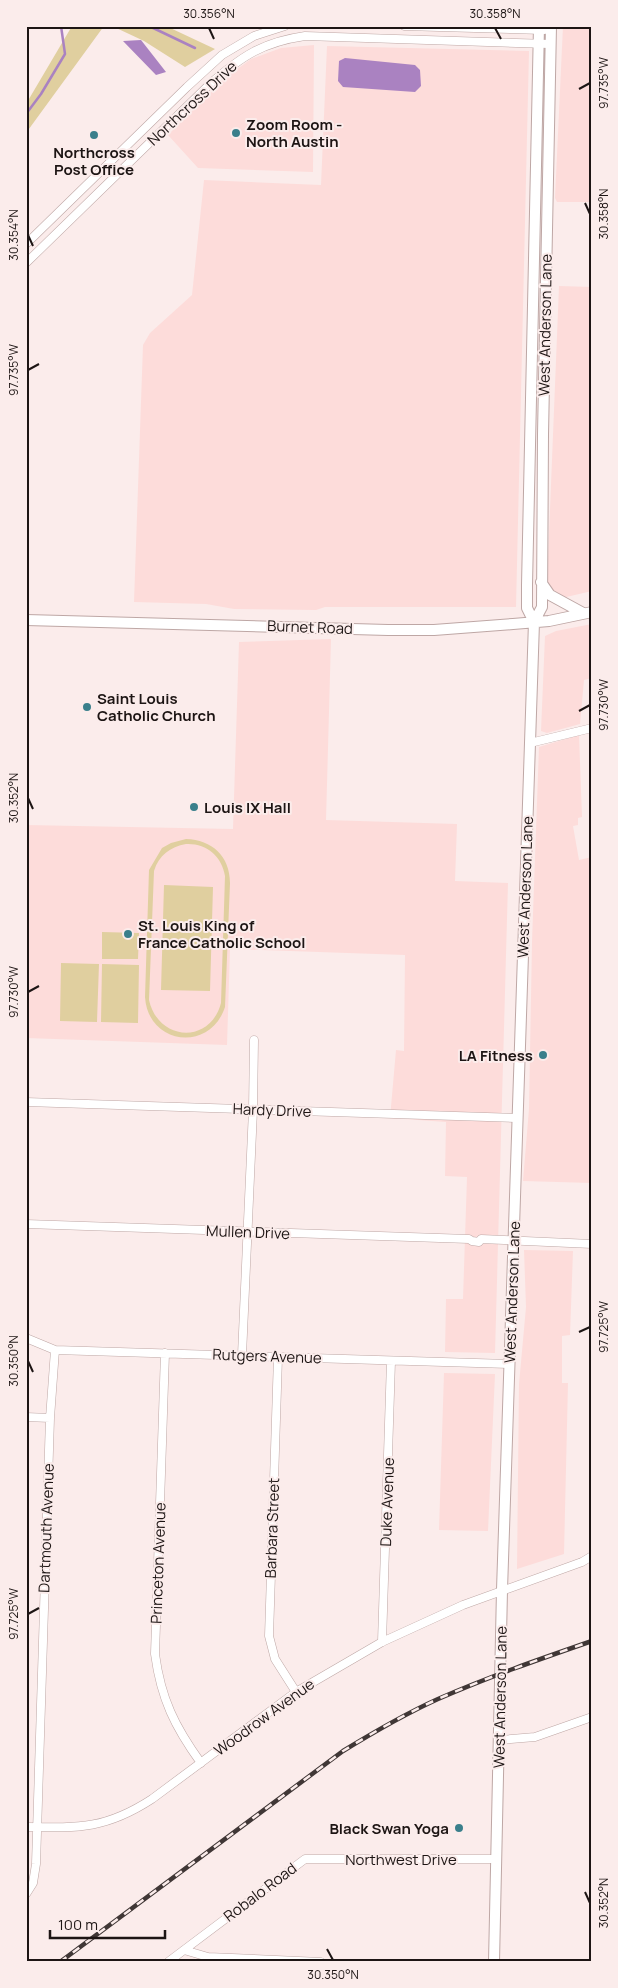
<svg xmlns="http://www.w3.org/2000/svg" width="618" height="1988" viewBox="0 0 618 1988" font-family="Manrope,sans-serif">
	<style>
		.built { fill: #fddcda }
		.green { fill: #e0cf9f; fill-rule: evenodd }
		.water { fill: #aa82c1 }
		.lines { fill: none; stroke-linecap: round; stroke-linejoin: round }
		.stream { stroke: #aa82c1; stroke-width: 2.5 }
		.minor-casing { stroke: #bea7a5; stroke-width: 9 }
		.major-casing { stroke: #bea7a5; stroke-width: 12 }
		.minor { stroke: #fff; stroke-width: 8 }
		.major { stroke: #fff; stroke-width: 10 }
		.rail-casing { stroke: #403736; stroke-width: 4.5 }
		.rail { stroke: #fbeceb; stroke-width: 2.5; stroke-dasharray: 8; stroke-linecap: butt }
		.ticks { fill: none; stroke: #1d1514; stroke-width: 2 }
		.poi-dot { fill: #3a7f8b; stroke: #fbeceb; stroke-width: 2 }
		.labels { text-anchor: middle; dominant-baseline: central; stroke-width: 4; stroke-linejoin: round; paint-order: stroke }
		.street-label { font-size: 15px; fill: #1d1514; stroke: #fbeceb }
		.poi-label { font-size: 15px; font-weight: bold; fill: #1d1514; stroke: #fbeceb; text-anchor: start }
		.neatline { fill: none; stroke: #1d1514; stroke-width: 2 }
		.ticks-label { font-size: 12px; text-anchor: middle; fill: #1d1514 }
	</style>
	<rect width="100%" height="100%" fill="#fbeceb"/>
	<path class="built" d="M563,26H592V202H557L555,198Z
		M314,45L313,172L198,168L168,135L225,78L251,59L281,48Z
		M327,46L529,51L516,607H325L316,610L234,609L206,604L134,602L143,345L150,333L192,295L204,180L321,185Z
		M559,286L592,287V591L562,598L547,584Z
		M592,624V678L584,680L580,724L547,733L541,731L545,636L556,631Z
		M331,639L326,820L457,824L455,881L508,883L495,1353L445,1352L446,1299H463L467,1177L445,1176L446,1122L390,1118L396,1050L404,1051L405,955L230,949L227,1045L26,1038V825L233,829L239,642Z
		M579,735L582,817L578,818V825L573,826L579,860L592,857V1183L523,1181L529,1109L532,942L539,747Z
		M524,1250L573,1251L570,1335L562,1336V1383H568L564,1554L517,1569L519,1384L526,1307Z
		M444,1373L495,1374L488,1531L439,1530Z"/>
	<path class="green" d="M72,26H104L26,133V104Z
		M112,26H166L215,49L185,67L144,41Z
		M186,839C212,840 230,856 230,883L225,1007C210,1053 148,1045 145,997L149,870L162,848L171,843ZM186,844C206,843 222,856 225,876L221,1003C210,1045 158,1041 149,1000L154,871C159,855 170,847 186,844Z
		M164,885L213,887L210,991L161,990Z
		M102,932L139,933L138,959H102Z
		M61,963L99,964L97,1022L60,1021Z
		M102,964L139,965L138,1023L101,1022Z"/>
	<path class="water" d="M141,40L166,72L156,75L123,41Z
		M345,58L415,65L420,70L421,86L415,92L343,87L338,81L339,61Z"/>
	<g class="lines">
		<path class="stream" d="M149,26L195,48
			M26,114L41,94L65,54L61,26"/>
		<g class="minor-casing">
			<path id="minor" d="M404,26L544,30
				M26,244L187,87L222,55L254,36L285,26
				M26,263L211,83C242,56 263,42 305,36L550,44
				M530,743L592,728
				M26,1102L517,1118
				M26,1224L469,1239L472,1241L479,1242L481,1239L592,1244
				M26,1338L55,1350L509,1364
				M165,1353L155,1654C161,1699 175,1727 201,1763
				M242,1355L253,1110L254,1040
				M278,1357L269,1636L275,1659L296,1692
				M26,1417L50,1418
				M382,1642L391,1361
				M500,1740L535,1737L592,1717
				M26,1827C79,1828 106,1829 152,1799L296,1692L382,1642L463,1605L582,1562L592,1556
				M26,1894L33,1883L36,1864L50,1418L55,1350
				M184,1950L208,1957L321,1962
				M168,1962L305,1859H497"/>
		</g>
		<g class="major-casing">
			<path id="major" d="M541,582L550,595L583,613
				M26,620L388,630H434L513,624L549,621L592,612
				M534,622L527,608V585L539,26
				M494,1962L502,1590L534,622L542,607L543,434L551,26"/>
		</g>
		<use href="#minor" class="minor"/>
		<use href="#major" class="major"/>
		<g class="rail-casing">
			<path id="rail" d="M60,1962L343,1751C374,1732 405,1714 438,1699C488,1677 540,1659 592,1641"/>
		</g>
		<use href="#rail" class="rail"/>
	</g>
	<path class="ticks" d="M209,28L214,39M495,28L501,39M579,89L590,83M585,203L590,214M28,235L33,246M28,370L39,364M579,711L590,705M28,798L33,809M28,992L39,986M579,1332L590,1327M28,1361L33,1372M28,1614L39,1608M585,1892L590,1903M327,1949L333,1960"/>
	<g class="poi-dot">
		<circle cx="236" cy="133" r="5"/>
		<circle cx="94" cy="135" r="5"/>
		<circle cx="87" cy="707" r="5"/>
		<circle cx="194" cy="807" r="5"/>
		<circle cx="128" cy="934" r="5"/>
		<circle cx="543" cy="1055" r="5"/>
		<circle cx="459" cy="1828" r="5"/>
	</g>
	<g class="labels">
		<g class="street-label">
			<text transform="translate(192 103) rotate(-43)">Northcross Drive</text>
			<text transform="translate(545 325) rotate(-89)">West Anderson Lane</text>
			<text transform="translate(310 627) rotate(2)">Burnet Road</text>
			<text transform="translate(525 887) rotate(-88)">West Anderson Lane</text>
			<text transform="translate(272 1110) rotate(2)">Hardy Drive</text>
			<text transform="translate(248 1232) rotate(2)">Mullen Drive</text>
			<text transform="translate(512 1292) rotate(-88)">West Anderson Lane</text>
			<text transform="translate(267 1356) rotate(2)">Rutgers Avenue</text>
			<text transform="translate(387 1502) rotate(-88)">Duke Avenue</text>
			<text transform="translate(46 1528) rotate(-88)">Dartmouth Avenue</text>
			<text transform="translate(272 1528) rotate(-88)">Barbara Street</text>
			<text transform="translate(158 1563) rotate(-88)">Princeton Avenue</text>
			<text transform="translate(500 1697) rotate(-89)">West Anderson Lane</text>
			<text transform="translate(264 1717) rotate(-36)">Woodrow Avenue</text>
			<text x="401" y="1859">Northwest Drive</text>
			<text transform="translate(260 1892) rotate(-37)">Robalo Road</text>
		</g>
		<g class="poi-label">
			<text x="246" y="124">Zoom Room -<tspan x="246" dy="17">North Austin</tspan></text>
			<text x="94" y="152" text-anchor="middle">Northcross<tspan x="94" dy="17">Post Office</tspan></text>
			<text x="97" y="698">Saint Louis<tspan x="97" dy="17">Catholic Church</tspan></text>
			<text x="204" y="807">Louis IX Hall</text>
			<text x="138" y="925">St. Louis King of<tspan x="138" dy="17">France Catholic School</tspan></text>
			<text x="533" y="1055" text-anchor="end">LA Fitness</text>
			<text x="449" y="1828" text-anchor="end">Black Swan Yoga</text>
		</g>
	</g>
	<rect width="618" height="1988" fill="none" stroke="#fbeceb" stroke-width="55"/>
	<path d="M50 1930v8h115v-8" fill="none" stroke="#1d1514" stroke-width="2.5"/>
	<text x="58" y="1930" font-size="15" fill="#1d1514" stroke="#fbeceb" stroke-width="4" paint-order="stroke">100 m</text>
	<rect x="28" y="28" width="562" height="1932" class="neatline"/>
	<g class="ticks-label">
		<text x="209" y="18">30.356°N</text>
		<text x="495" y="18">30.358°N</text>
		<text transform="translate(604 83) rotate(-90)" y="4">97.735°W</text>
		<text transform="translate(604 214) rotate(-90)" y="4">30.358°N</text>
		<text transform="translate(14 235) rotate(-90)" y="4">30.354°N</text>
		<text transform="translate(14 370) rotate(-90)" y="4">97.735°W</text>
		<text transform="translate(604 705) rotate(-90)" y="4">97.730°W</text>
		<text transform="translate(14 798) rotate(-90)" y="4">30.352°N</text>
		<text transform="translate(14 992) rotate(-90)" y="4">97.730°W</text>
		<text transform="translate(604 1327) rotate(-90)" y="4">97.725°W</text>
		<text transform="translate(14 1361) rotate(-90)" y="4">30.350°N</text>
		<text transform="translate(14 1614) rotate(-90)" y="4">97.725°W</text>
		<text transform="translate(604 1903) rotate(-90)" y="4">30.352°N</text>
		<text x="333" y="1979">30.350°N</text>
	</g>
</svg>
